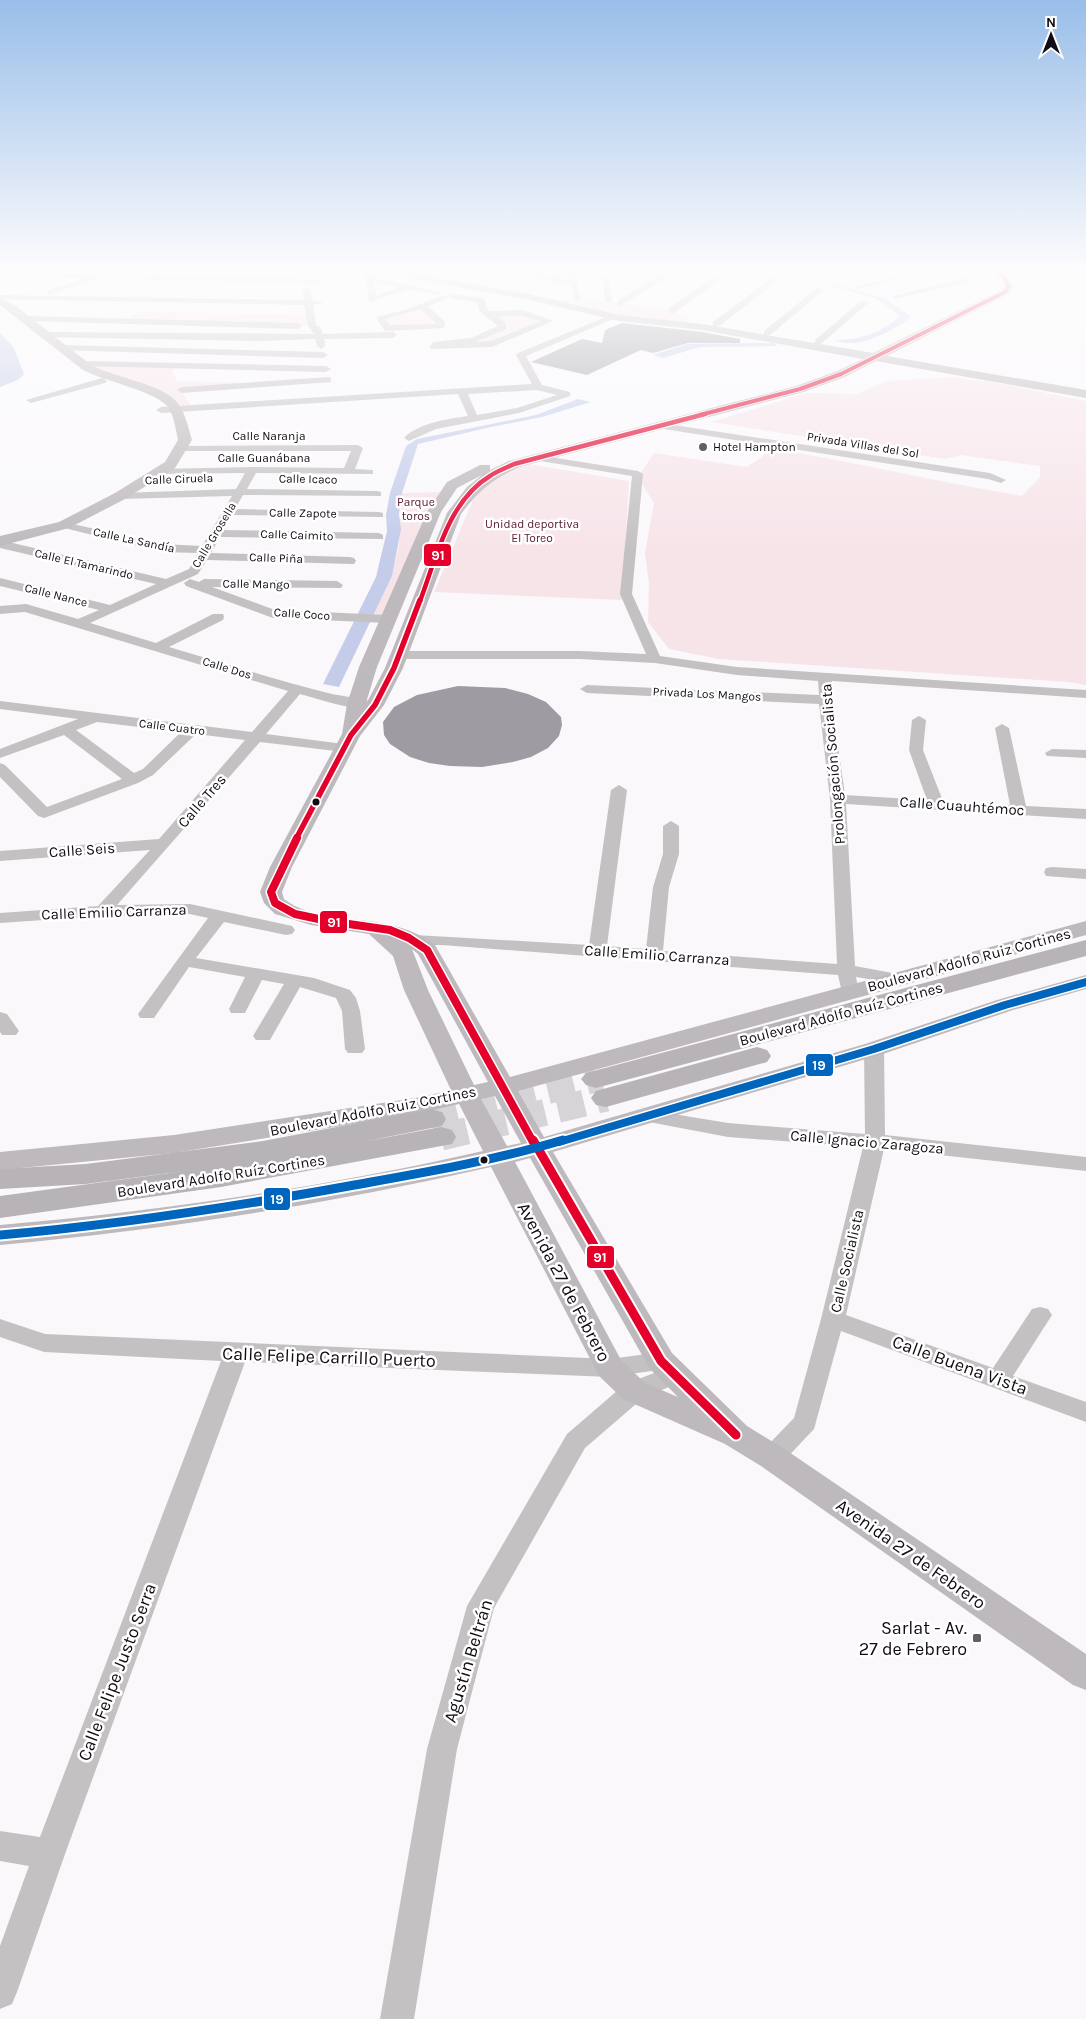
<svg xmlns="http://www.w3.org/2000/svg" width="1086" height="2019" viewBox="0 0 1086 2019" font-family="Karla,sans-serif">
	<style>
		.green { fill: #f7e4e9 }
		.water { fill: #c4ccea }
		.building { fill: #9e9ca2 }
		.lines { fill: none; stroke-linecap: round; stroke-linejoin: round }
		.highway-tunnel { stroke: #d7d4d8; stroke-width: 27; stroke-dasharray: 27 13; stroke-linecap: butt }
		.minor { fill: #c4c1c3; fill-rule: evenodd }
		.major { fill: #beb9bc; fill-rule: evenodd }
		.highway { fill: #b8b3b6; fill-rule: evenodd }
		.bus-1-far4-casing { stroke: #fff; stroke-width: 5.5 }
		.bus-1-far3-casing { stroke: #fff; stroke-width: 7 }
		.bus-1-far2-casing { stroke: #fff; stroke-width: 9 }
		.bus-1-far1-casing { stroke: #fff; stroke-width: 11 }
		.bus-1-casing { stroke: #fff; stroke-width: 13 }
		.bus-2-far1-casing { stroke: #fff; stroke-width: 11 }
		.bus-2-casing { stroke: #fff; stroke-width: 13 }
		.bus-1-far4 { stroke: #e4002b; stroke-width: 4 }
		.bus-1-far3 { stroke: #e4002b; stroke-width: 4.5 }
		.bus-1-far2 { stroke: #e4002b; stroke-width: 5.5 }
		.bus-1-far1 { stroke: #e4002b; stroke-width: 8 }
		.bus-1 { stroke: #e4002b; stroke-width: 9 }
		.bus-2-far1 { stroke: #0065bd; stroke-width: 8 }
		.bus-2 { stroke: #0065bd; stroke-width: 9 }
		.poi-dot { fill: #635e64; stroke: #fff; stroke-width: 2 }
		.bus-dot { fill: #110b13; stroke: #fff; stroke-width: 2 }
		.labels { text-anchor: middle; dominant-baseline: central; stroke-width: 5; stroke-linejoin: round; paint-order: stroke }
		.far-street-label { font-size: 12px; fill: #110b13; stroke: #fff }
		.far-poi-label { font-size: 12px; fill: #110b13; stroke: #fff; text-anchor: start }
		.far-park-label { font-size: 12px; fill: #5d2033; stroke: #fff }
		.street-label { font-size: 15px; fill: #110b13; stroke: #fff }
		.near-street-label { font-size: 18px; fill: #110b13; stroke: #fff }
		.near-poi-label { font-size: 18px; fill: #110b13; stroke: #fff; text-anchor: end }
		.line-badge { stroke: #fff; stroke-width: 2 }
		.badge-label { font-size: 14px; text-anchor: middle; font-weight: bold; fill: #fff }
	</style>
	<rect width="100%" height="100%" fill="#faf8fb"/>
	<g class="green">
		<path d="M578 298 655 307 687 317 691 320C672 334 585 309 561 303L565 300Z"/>
		<polygon points="423,306 442,324 394,329 380,317"/>
		<polygon points="138,311 309,315 312,326 127,322"/>
		<polygon points="512,313 546,319 492,344 436,344 473,340 503,327 489,314"/>
		<polygon points="83,364 177,366 172,371 177,381 277,384 182,391 192,408 175,410 172,404"/>
		<path d="M952 377 998 383 1086 401V685L1068 682 719 659 669 649 648 622 649 583 645 553 654 503 638 477 654 453 747 467 773 449C856 462 938 482 1022 496L1040 477V466L961 455 945 459 712 422 806 393 856 394 888 381Z"/>
		<polygon points="523,463 629,481 622,600 434,592 473,500 492,477"/>
		<path d="M443 492 388 619 372 618C385 590 400 561 400 528 401 516 400 506 402 493Z"/>
	</g>
	<g class="water">
		<path d="M775 269H788L886 299 911 317C895 330 856 351 836 340 861 340 882 332 900 316L877 299Z"/>
		<polygon points="0,333 14,348 24,374 18,380 0,387"/>
		<polygon points="774,343 777,346 700,347 663,358 653,355 687,344"/>
		<polygon points="578,399 591,402 542,417 491,427 418,444 402,493 399,514 401,529 392,576 339,687 323,684 376,577 387,531 386,515 390,493 406,446 417,439 536,415"/>
	</g>
	<g class="building">
		<polygon points="622,323 702,332 740,339 740,343 688,343 653,353 641,350 587,375 531,362 582,339 602,343 605,330"/>
		<polygon points="458,686 505,688 528,694 546,702 561,717 562,725 559,736 548,748 531,757 513,762 482,767 450,766 429,763 410,757 390,744 384,735 383,722 394,707 417,695"/>
	</g>
	<g class="lines">
		<g class="highway-tunnel">
			<polyline points="431,1119 596,1079"/>
			<polyline points="441,1137 606,1098"/>
		</g>
		<g class="minor">
			<polygon points="81,269 99,269 151,276 320,279 324,281 320,283 151,280 110,275 47,295 47,291 101,273"/>
			<path d="M550 269H574L581 300H575L571 286 534 278 533 272 537 270H540L542 276 550 278ZM557 273H568L569 281 559 278Z"/>
			<path d="M623 269C636 267 681 265 690 272L686 274 667 273V277L620 306 617 305V301L662 273 627 271Z"/>
			<polygon points="841,269 854,269 821,277 817,275"/>
			<polygon points="928,269 940,269 857,289 853,287"/>
			<path d="M369 270 373 272 374 278 443 293 439 295 409 289 369 302 365 272ZM374 282 399 287 376 296Z"/>
			<polygon points="0,272 85,274 89,276 85,278 0,276"/>
			<polygon points="602,274 609,276 612,303 605,301"/>
			<polygon points="777,274 784,276 719,326 713,326 713,322"/>
			<polygon points="715,276 722,278 674,313 668,313 668,309"/>
			<polygon points="969,277 973,279 972,281 895,299 891,297"/>
			<polygon points="306,288 310,290 312,300 324,303 313,305 316,325 320,327 323,334 393,332 397,335 393,338 324,339 325,346 321,349 317,346 315,339 261,341 46,337 43,336 43,332 314,334 308,326 304,305 0,299 0,295 304,300 302,290"/>
			<polygon points="817,288 824,290 770,335 764,335 764,331"/>
			<path d="M450 294 484 298 487 309 491 311 523 310 553 321 492 347 431 349 430 347 433 342 471 338 498 326 480 312 477 302 450 298ZM499 316H522L541 321 491 341 475 342 506 329V324Z"/>
			<path d="M444 295 448 297 447 299 428 306 445 322 444 328 387 331 384 330 376 317 405 310ZM421 309 437 324 390 325 385 319Z"/>
			<polygon points="861,301 868,303 821,344 815,344 815,340"/>
			<path d="M611 315 618 317 526 356 542 385 570 392V396L519 413 436 429 409 441 404 438C418 423 448 419 468 416L458 394 161 413 156 410 161 407 532 384 516 355 518 353ZM537 390 557 395 517 408 477 415 468 394Z"/>
			<polygon points="30,316 298,323 302,326 298,329 27,321 27,317"/>
			<polygon points="62,345 323,352 328,355 323,358 59,350 58,348"/>
			<polygon points="83,361 326,366 331,369 326,372 80,366 80,362"/>
			<polygon points="328,377 331,378 331,382 182,393 177,390 182,387"/>
			<polygon points="102,378 107,381 105,383 31,403 26,400"/>
			<polygon points="661,423 990,473 1006,480 1001,483 988,479 657,428 656,426"/>
			<path d="M358 445 363 448 355 469 373 470V474L256 473 247 489 377 491 381 492V496L243 495 235 509 379 512 383 513V517L232 515 224 530 379 533 383 535V539L220 537 211 553 350 557 354 558 356 561 354 564 207 560 198 574 90 623 156 643 213 614H223L224 617 223 620 169 647C223 663 277 680 332 694 341 696 375 700 379 705 370 717 315 698 300 694L266 734 344 744 349 745 351 748 349 751 344 752 260 742 117 905 190 904 292 926 295 930 292 934 286 935 224 922 196 958 314 978 350 990 356 998 360 1011 365 1049 362 1053H348L345 1049 342 1011 336 998 300 987 270 1040H256L253 1036 284 984 262 980 247 1009 245 1013H231L229 1009 245 977 189 967 154 1018H140L138 1014 208 918 190 914 103 916 0 923V913L98 906 150 850 0 861V851L159 839 245 740 196 734 153 775 138 783 44 818 38 816 0 777V763L5 765 47 807 122 779 64 735 0 758V749L78 719 0 709V701L252 732 288 691 25 612 0 614V606L26 604 78 619 99 610 0 586V578L110 605 156 584 0 548V540L166 579 189 569 198 553 162 552 60 527 58 525 64 522 162 544 202 546 232 496 120 499 114 496 120 493 236 489 245 473 155 474V470L159 469 252 467 344 468 351 451H176L175 449 180 446ZM97 722 181 732 143 769 134 773 76 730Z"/>
			<polygon points="538,455 638,471 643,474 632,594 660,656 737,667 1086,690 1086,698 832,681 834,718 845,795 927,800 909,750 912,720 919,716 926,720 923,750 943,801 1010,805 995,728 1002,724 1009,728 1026,806 1086,809 1086,819 846,804 855,966 898,974 904,975 907,979 904,983 898,984 856,977 859,993 857,997 843,997 838,975 442,945 416,945 402,949 396,948 393,944 396,940 415,935 589,945 611,790 619,785 627,790 607,946 646,949 653,887 663,854 663,826 671,821 679,826 679,854 669,887 663,951 837,964 830,799 819,704 587,693 580,689 587,685 819,695 818,681 737,675 655,663 580,659 399,659 392,655 399,651 580,651 646,654 620,594 632,476 534,460 533,458"/>
			<polygon points="190,579 199,582 204,579 337,581 343,585 341,588 212,587 275,610 388,615 394,619 388,623 273,618 186,586 184,583"/>
			<polygon points="1052,749 1086,750 1086,758 1047,756 1045,753"/>
			<polygon points="1052,867 1086,869 1086,879 1046,876 1044,872 1046,868"/>
			<polygon points="0,1012 7,1014 19,1031 16,1035 2,1035 0,1032"/>
			<polygon points="874,1043 881,1045 884,1049 885,1135 1086,1157 1086,1171 884,1149 846,1315 993,1368 1032,1309 1040,1307 1048,1309 1052,1315 1013,1376 1086,1402 1086,1422 841,1331 814,1429 781,1464 772,1467 763,1464 759,1457 763,1450 794,1418 821,1319 863,1147 728,1137 649,1122 642,1121 639,1116 642,1111 649,1110 728,1123 865,1134 864,1049 867,1045"/>
			<polygon points="0,1319 45,1334 610,1359 661,1352 669,1355 673,1361 669,1367 674,1366 683,1369 686,1375 683,1381 643,1398 585,1448 494,1608 457,1749 414,2019 380,2019 427,1749 467,1606 567,1434 625,1384 665,1369 610,1377 245,1362 65,1854 17,1992 12,2004 0,2009 0,1946 29,1866 0,1861 0,1831 40,1837 221,1361 44,1352 0,1337"/>
		</g>
		<g class="major">
			<path d="M367 269H386L525 293 619 315 702 324 873 353 1001 290 1004 287 1000 279 989 269H1000L1008 275 1014 287 1009 294 887 356 1086 390V398L876 361 845 377 804 392 519 467C492 480 479 490 461 514L403 668 384 705 360 736 292 867 282 892 284 899C324 930 387 908 435 945L510 1077 1086 921V935L518 1091 544 1137 865 1044 997 1000 1086 975V989L1013 1010 883 1054 553 1152 672 1353 747 1426 783 1448 1086 1654V1690L1073 1685 761 1466 725 1444 623 1399 599 1376 491 1167C330 1204 164 1230 0 1245V1225C162 1211 325 1187 483 1151L459 1104 421 1113 174 1153 0 1170V1152L174 1135 421 1097 451 1090 404 990 393 956 369 934 311 925 275 914 264 903 260 892 270 867 342 734 347 704 359 667 427 512 447 482 480 465H490V470L509 461 796 386 837 371 863 359 702 330 619 321 525 299 372 272ZM482 475 467 487 447 513 385 668 365 706 377 667 441 512 457 488ZM412 949 418 954 488 1082 474 1085 428 990ZM495 1096 521 1143 507 1146 481 1099ZM530 1158 650 1369 678 1397 645 1383 621 1360 515 1162Z"/>
			<path d="M0 297 17 307 91 365C115 378 159 383 176 401 185 411 188 427 192 440L175 468 125 499 69 528 0 546V536L59 522 115 493 165 462 178 440C176 430 174 416 168 407 155 391 104 381 83 370L0 305Z"/>
		</g>
		<g class="highway">
			<polygon points="1086,940 1086,956 596,1088 586,1085 581,1079 586,1073"/>
			<polygon points="757,1047 767,1050 771,1056 767,1062 606,1107 596,1105 591,1098 596,1091"/>
			<polygon points="431,1109 442,1112 446,1119 442,1126 362,1142 441,1127 452,1130 456,1137 452,1144 221,1187 0,1218 0,1196 207,1168 86,1184 0,1189 0,1169 86,1164 263,1141"/>
		</g>
		<g class="bus-1-far4-casing">
			<polyline id="bus-1-far4" points="700,415 800,389 841,374 1005,292 1009,287 1004,277 994,269"/>
		</g>
		<g class="bus-1-far3-casing">
			<path id="bus-1-far3" d="M420 601C436 559 448 501 490 476 497 471 506 468 514 464L705 414"/>
		</g>
		<g class="bus-1-far2-casing">
			<polyline id="bus-1-far2" points="296,839 351,735 375,705 394,668 420,600"/>
		</g>
		<g class="bus-1-far1-casing">
			<polyline id="bus-1-far1" points="297,838 271,892 275,903 295,914 328,921 390,930 409,938 427,950 533,1142"/>
		</g>
		<g class="bus-1-casing">
			<polyline id="bus-1" points="533,1140 661,1361 736,1435"/>
		</g>
		<g class="bus-2-far1-casing">
			<polyline id="bus-2-far1" points="559,1142 874,1049 1005,1005 1086,982"/>
		</g>
		<g class="bus-2-casing">
			<path id="bus-2" d="M0 1235C117 1225 233 1207 349 1186 421 1173 493 1161 563 1140"/>
		</g>
		<use href="#bus-1-far4" class="bus-1-far4"/>
		<use href="#bus-1-far3" class="bus-1-far3"/>
		<use href="#bus-1-far2" class="bus-1-far2"/>
		<use href="#bus-1-far1" class="bus-1-far1"/>
		<use href="#bus-1" class="bus-1"/>
		<use href="#bus-2-far1" class="bus-2-far1"/>
		<use href="#bus-2" class="bus-2"/>
	</g>
	<linearGradient id="sky" x2="0" y2="1"><stop stop-color="#99bee9"/><stop offset="0.49" stop-color="#fdfcfd"/><stop offset="1" stop-color="#fdfcfd" stop-opacity="0"/></linearGradient>
	<rect width="1086" height="551" fill="url(#sky)"/>
	<g class="poi-dot">
		<circle cx="703" cy="447" r="5"/>
		<rect x="972" y="1633" width="10" height="10" rx="2.5"/>
	</g>
	<g class="bus-dot">
		<circle cx="316" cy="802" r="4.5"/>
		<circle cx="484" cy="1160" r="4.5"/>
	</g>
	<g class="labels">
		<g class="far-street-label">
			<text x="269" y="436">Calle Naranja</text>
			<text transform="translate(863 445) rotate(9)">Privada Villas del Sol</text>
			<text x="264" y="458">Calle Guanábana</text>
			<text transform="translate(179 479) rotate(-2)">Calle Ciruela</text>
			<text transform="translate(308 479) rotate(1)">Calle Icaco</text>
			<text transform="translate(303 513) rotate(1)">Calle Zapote</text>
			<text transform="translate(214 535) rotate(-59)">Calle Grosella</text>
			<text transform="translate(297 535) rotate(2)">Calle Caimito</text>
			<text transform="translate(134 540) rotate(12)">Calle La Sandía</text>
			<text transform="translate(276 558) rotate(2)">Calle Piña</text>
			<text transform="translate(84 564) rotate(13)">Calle El Tamarindo</text>
			<text transform="translate(256 584) rotate(1)">Calle Mango</text>
			<text transform="translate(56 595) rotate(14)">Calle Nance</text>
			<text transform="translate(302 614) rotate(4)">Calle Coco</text>
			<text transform="translate(227 668) rotate(17)">Calle Dos</text>
			<text transform="translate(707 694) rotate(3)">Privada Los Mangos</text>
			<text transform="translate(172 727) rotate(7)">Calle Cuatro</text>
		</g>
		<g class="far-poi-label">
			<text x="713" y="447">Hotel Hampton</text>
		</g>
		<g class="far-park-label">
			<text x="416" y="502">Parque<tspan x="416" dy="14">toros</tspan></text>
			<text x="532" y="524">Unidad deportiva<tspan x="532" dy="14">El Toreo</tspan></text>
		</g>
		<g class="street-label">
			<text transform="translate(833 764) rotate(-95)">Prolongación Socialista</text>
			<text transform="translate(202 801) rotate(-49)">Calle Tres</text>
			<text transform="translate(962 806) rotate(4)">Calle Cuauhtémoc</text>
			<text transform="translate(82 850) rotate(-4)">Calle Seis</text>
			<text transform="translate(114 912) rotate(-2)">Calle Emilio Carranza</text>
			<text transform="translate(657 955) rotate(4)">Calle Emilio Carranza</text>
			<text transform="translate(969 960) rotate(-15)">Boulevard Adolfo Ruiz Cortines</text>
			<text transform="translate(841 1014) rotate(-15)">Boulevard Adolfo Ruíz Cortines</text>
			<text transform="translate(373 1111) rotate(-11)">Boulevard Adolfo Ruiz Cortines</text>
			<text transform="translate(867 1142) rotate(5)">Calle Ignacio Zaragoza</text>
			<text transform="translate(221 1176) rotate(-9)">Boulevard Adolfo Ruíz Cortines</text>
			<text transform="translate(847 1261) rotate(-77)">Calle Socialista</text>
		</g>
		<g class="near-street-label">
			<text transform="translate(564 1282) rotate(62)">Avenida 27 de Febrero</text>
			<text transform="translate(329 1357) rotate(2)">Calle Felipe Carrillo Puerto</text>
			<text transform="translate(960 1365) rotate(20)">Calle Buena Vista</text>
			<text transform="translate(911 1554) rotate(35)">Avenida 27 de Febrero</text>
			<text transform="translate(468 1661) rotate(-73)">Agustín Beltrán</text>
			<text transform="translate(117 1672) rotate(-69)">Calle Felipe Justo Serra</text>
		</g>
		<g class="near-poi-label">
			<text x="967" y="1628">Sarlat - Av.<tspan x="967" dy="21">27 de Febrero</tspan></text>
		</g>
	</g>
	<g class="line-badge">
		<rect x="423" y="543" width="29" height="24" rx="5" fill="#e4002b"/>
		<rect x="319" y="910" width="29" height="24" rx="5" fill="#e4002b"/>
		<rect x="805" y="1053" width="29" height="24" rx="5" fill="#0065bd"/>
		<rect x="263" y="1187" width="28" height="24" rx="5" fill="#0065bd"/>
		<rect x="586" y="1245" width="29" height="24" rx="5" fill="#e4002b"/>
	</g>
	<g class="badge-label">
		<text x="438" y="560">91</text>
		<text x="334" y="927">91</text>
		<text x="819" y="1070">19</text>
		<text x="277" y="1204">19</text>
		<text x="600" y="1262">91</text>
	</g>
	<g transform="translate(1051 35)" stroke="#ffffff" stroke-width="4" paint-order="stroke">
	<path d="M0-4L9 19L0 12L-9 19Z" fill="#110b13"/>
	<text y="-8" font-size="14" font-weight="bold" text-anchor="middle" fill="#110b13">N</text>
	</g>
</svg>
